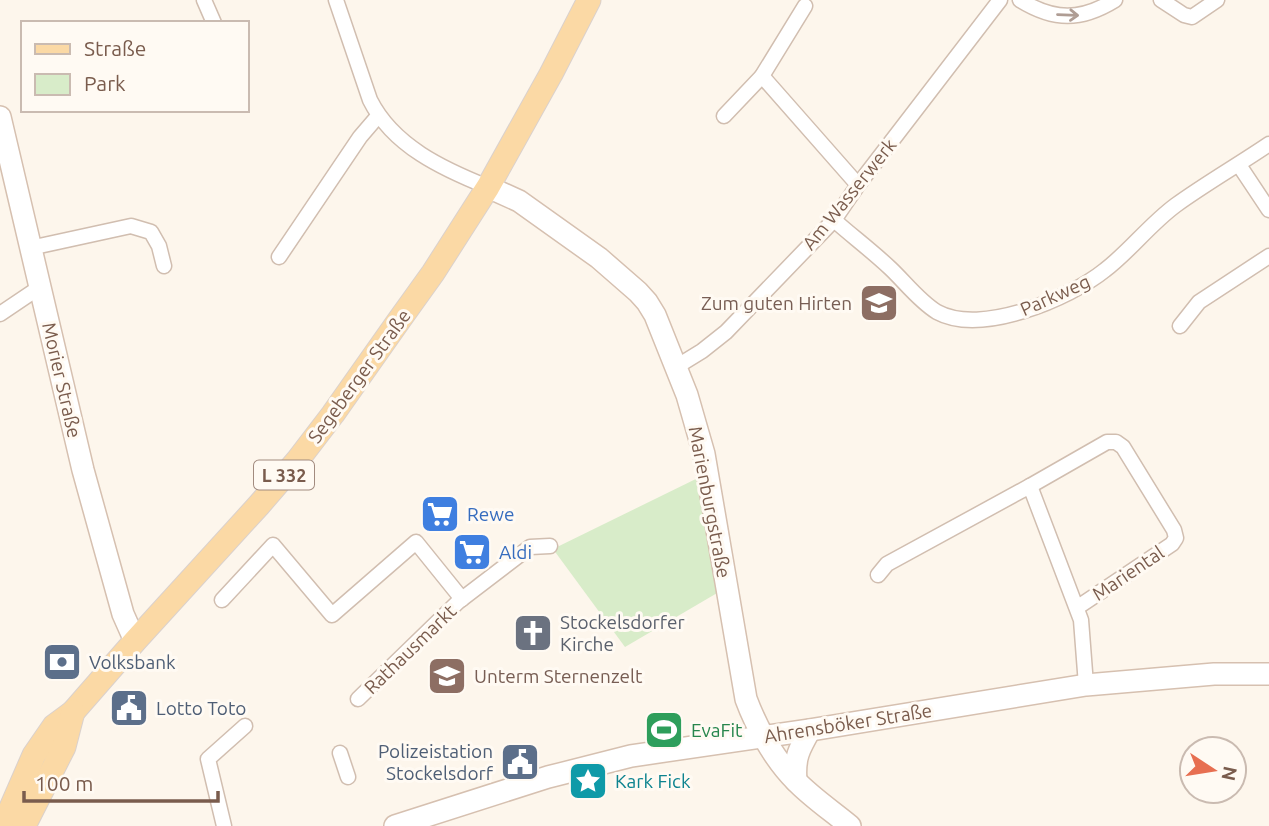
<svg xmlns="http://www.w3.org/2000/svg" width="1269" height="826" viewBox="0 0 1269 826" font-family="Ubuntu,sans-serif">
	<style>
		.green { fill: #d8ecc9 }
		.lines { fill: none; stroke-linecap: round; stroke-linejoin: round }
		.street-casing { stroke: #d1beb0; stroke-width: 17 }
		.secondary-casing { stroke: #d6c0b0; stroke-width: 24 }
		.primary-casing { stroke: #dad1cd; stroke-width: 25 }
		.street { stroke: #fff; stroke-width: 14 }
		.secondary { stroke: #fff; stroke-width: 21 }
		.primary { stroke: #fbd9a5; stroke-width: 23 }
		.oneway { stroke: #af9d94 }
		.labels { text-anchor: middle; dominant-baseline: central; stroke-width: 6; stroke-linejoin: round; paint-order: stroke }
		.shield { fill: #fffaf3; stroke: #a28b7f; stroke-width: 2 }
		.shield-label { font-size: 18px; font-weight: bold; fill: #7a5c4d }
		.street-label { font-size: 19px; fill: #7a5c4d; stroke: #fffaf3 }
		.education-label { font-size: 19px; fill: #785e54; stroke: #fffaf3; text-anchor: end }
		.shop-label { font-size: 19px; fill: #366cbe; stroke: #fffaf3; text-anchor: start }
		.worship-label { font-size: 19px; fill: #5b616d; stroke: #fffaf3; text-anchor: start }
		.service-label { font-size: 19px; fill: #4e5e75; stroke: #fffaf3; text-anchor: start }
		.leisure-label { font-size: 19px; fill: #27864d; stroke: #fffaf3; text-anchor: start }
		.culture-label { font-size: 19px; fill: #0d838f; stroke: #fffaf3; text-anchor: start }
	</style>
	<rect width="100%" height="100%" fill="#fdf6ec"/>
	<polygon class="green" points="706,474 724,589 625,647 553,549"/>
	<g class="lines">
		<g class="street-casing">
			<g id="street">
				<polyline points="204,0 214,23"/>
				<path d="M336 0 370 100C393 146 443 169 488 187"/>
				<path d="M1020 0C1054 21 1081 21 1115 0"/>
				<polyline points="1161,0 1184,15 1192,17 1217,0"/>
				<polyline points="762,76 858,185"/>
				<polyline points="724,116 762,76 805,6"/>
				<polyline points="1239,165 1269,210"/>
				<path d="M834 220C852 236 872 251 890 268 905 282 919 301 937 312 981 336 1069 299 1105 270 1130 251 1150 224 1176 205 1205 184 1238 165 1269 144"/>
				<polyline points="30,248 131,226 151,232 159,246 164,266"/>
				<polyline points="279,257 360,137 378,116"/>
				<polyline points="0,314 40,287"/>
				<polyline points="1180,326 1199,302 1269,256"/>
				<polyline points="676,367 702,351 726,332 834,220 858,185 1000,0"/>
				<polyline points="1030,486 1107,442 1116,442 1123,447 1174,530 1176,538 1172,544 1078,607"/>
				<polyline points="878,575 887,564 1030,486 1081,620 1086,685"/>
				<polyline points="222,600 273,545 332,615 416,542 462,599"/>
				<polyline points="358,699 458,602 530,547 550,546"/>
				<polyline points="340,753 348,777"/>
				<polyline points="224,826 208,759 245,726"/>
			</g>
		</g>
		<g class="secondary-casing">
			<g id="secondary">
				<polyline points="0,117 83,470 123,614 135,641"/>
				<path d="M488 187 519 201 599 258 638 292 647 302 655 315 687 395 704 454 746 699C756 726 774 759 795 780 811 797 832 811 850 826"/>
				<path d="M796 781C794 758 799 749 810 730"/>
				<polyline points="395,826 548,777 631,756 810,730 1086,685 1214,674 1269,674"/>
			</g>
		</g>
		<g class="primary-casing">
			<g id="primary">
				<polyline points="3,826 34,755 54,726 73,712 135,641 259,505 297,461 333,414 400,319 433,273 488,187 551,74 589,0"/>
				<polyline points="24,826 64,747 73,712"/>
			</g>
		</g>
		<use href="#street" class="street"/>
		<use href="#secondary" class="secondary"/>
		<use href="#primary" class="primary"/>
	</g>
	<defs><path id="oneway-shaft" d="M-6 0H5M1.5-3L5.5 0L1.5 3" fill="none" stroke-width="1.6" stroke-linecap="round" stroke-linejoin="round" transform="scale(1.75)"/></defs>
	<use class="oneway" href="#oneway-shaft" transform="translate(1068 15) rotate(2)"/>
	<defs>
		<g id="school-square" transform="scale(2.0125)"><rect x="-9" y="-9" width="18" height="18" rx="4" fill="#8d6e63" stroke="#fffaf3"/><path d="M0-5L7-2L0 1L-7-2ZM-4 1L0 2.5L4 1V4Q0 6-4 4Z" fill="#fff"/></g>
		<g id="supermarket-square" transform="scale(2.0125)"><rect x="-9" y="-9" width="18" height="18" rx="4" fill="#3f7fe0" stroke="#fffaf3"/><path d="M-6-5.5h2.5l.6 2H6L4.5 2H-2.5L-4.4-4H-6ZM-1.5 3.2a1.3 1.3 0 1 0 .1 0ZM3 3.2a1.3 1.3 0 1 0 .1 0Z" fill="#fff"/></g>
		<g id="church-square" transform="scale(2.0125)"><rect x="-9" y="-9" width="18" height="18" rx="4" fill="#6b7280" stroke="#fffaf3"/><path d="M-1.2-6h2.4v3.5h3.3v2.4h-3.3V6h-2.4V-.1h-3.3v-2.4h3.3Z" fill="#fff"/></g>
		<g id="bank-square" transform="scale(2.0125)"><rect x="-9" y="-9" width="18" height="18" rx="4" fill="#5c6f8a" stroke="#fffaf3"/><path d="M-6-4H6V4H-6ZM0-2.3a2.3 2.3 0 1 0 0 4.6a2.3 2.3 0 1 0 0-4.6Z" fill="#fff"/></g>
		<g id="civic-square" transform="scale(2.0125)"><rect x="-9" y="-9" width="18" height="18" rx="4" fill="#5c6f8a" stroke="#fffaf3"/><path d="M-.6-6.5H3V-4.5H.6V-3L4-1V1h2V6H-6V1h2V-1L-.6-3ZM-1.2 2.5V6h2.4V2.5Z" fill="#fff"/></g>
		<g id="stadium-square" transform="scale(2.0125)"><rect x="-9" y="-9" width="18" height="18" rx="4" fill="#2e9e5b" stroke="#fffaf3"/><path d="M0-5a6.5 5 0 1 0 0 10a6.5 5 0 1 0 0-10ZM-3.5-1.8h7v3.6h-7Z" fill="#fff"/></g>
		<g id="sight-square" transform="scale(2.0125)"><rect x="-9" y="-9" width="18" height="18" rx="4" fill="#0f9aa8" stroke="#fffaf3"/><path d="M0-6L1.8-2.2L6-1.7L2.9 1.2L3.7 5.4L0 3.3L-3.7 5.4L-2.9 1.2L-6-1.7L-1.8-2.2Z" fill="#fff"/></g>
	</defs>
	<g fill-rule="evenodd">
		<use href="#school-square" x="879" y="303"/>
		<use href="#supermarket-square" x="440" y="514"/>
		<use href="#supermarket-square" x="472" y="552"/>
		<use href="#church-square" x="533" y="633"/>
		<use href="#bank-square" x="62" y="662"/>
		<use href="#school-square" x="447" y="676"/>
		<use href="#civic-square" x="129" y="708"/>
		<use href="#stadium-square" x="664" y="730"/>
		<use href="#civic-square" x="520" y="762"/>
		<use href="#sight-square" x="588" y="781"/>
	</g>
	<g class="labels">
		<rect class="shield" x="254" y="460.5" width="60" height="29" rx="5"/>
		<g class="shield-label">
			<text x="284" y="475">L 332</text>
		</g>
		<g class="street-label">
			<text transform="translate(849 194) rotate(-51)">Am Wasserwerk</text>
			<text transform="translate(1055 295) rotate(-24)">Parkweg</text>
			<text transform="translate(359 376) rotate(-54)">Segeberger Straße</text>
			<text transform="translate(62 380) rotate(77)">Morier Straße</text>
			<text transform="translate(710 502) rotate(79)">Marienburgstraße</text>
			<text transform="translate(1128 573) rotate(-34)">Mariental</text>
			<text transform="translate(410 649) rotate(-44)">Rathausmarkt</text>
			<text transform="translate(848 723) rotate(-9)">Ahrensböker Straße</text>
		</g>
		<g class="education-label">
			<text x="852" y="303">Zum guten Hirten</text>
			<text x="474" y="676" text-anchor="start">Unterm Sternenzelt</text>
		</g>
		<g class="shop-label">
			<text x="467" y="514">Rewe</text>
			<text x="499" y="552">Aldi</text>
		</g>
		<g class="worship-label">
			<text x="560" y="622">Stockelsdorfer<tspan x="560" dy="22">Kirche</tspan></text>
		</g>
		<g class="service-label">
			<text x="89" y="662">Volksbank</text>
			<text x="156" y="708">Lotto Toto</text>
			<text x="493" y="751" text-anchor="end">Polizeistation<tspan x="493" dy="22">Stockelsdorf</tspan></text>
		</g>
		<g class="leisure-label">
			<text x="691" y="730">EvaFit</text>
		</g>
		<g class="culture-label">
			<text x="615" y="781">Kark Fick</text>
		</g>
	</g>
	<rect x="21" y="21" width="228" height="91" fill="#fffaf3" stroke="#cabbb1" stroke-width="2"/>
	<rect x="35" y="44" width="35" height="10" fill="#fbd9a5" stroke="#cabbb1" stroke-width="2"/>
	<text x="84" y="56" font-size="21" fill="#7a5c4d">Straße</text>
	<rect x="35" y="74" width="35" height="21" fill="#d8ecc9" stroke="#cabbb1" stroke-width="2"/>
	<text x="84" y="91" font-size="21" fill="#7a5c4d">Park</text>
	<g transform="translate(1213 770) rotate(102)"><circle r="33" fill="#fffaf3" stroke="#cabbb1" stroke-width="2"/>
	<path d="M0-5L12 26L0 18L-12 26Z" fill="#e76f51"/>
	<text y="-10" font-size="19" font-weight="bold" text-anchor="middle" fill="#7a5c4d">N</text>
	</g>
	<path d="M24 791v10h194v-10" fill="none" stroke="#7a5c4d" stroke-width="3.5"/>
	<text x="35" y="791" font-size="21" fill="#7a5c4d" stroke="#fffaf3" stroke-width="5" paint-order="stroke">100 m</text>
</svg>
